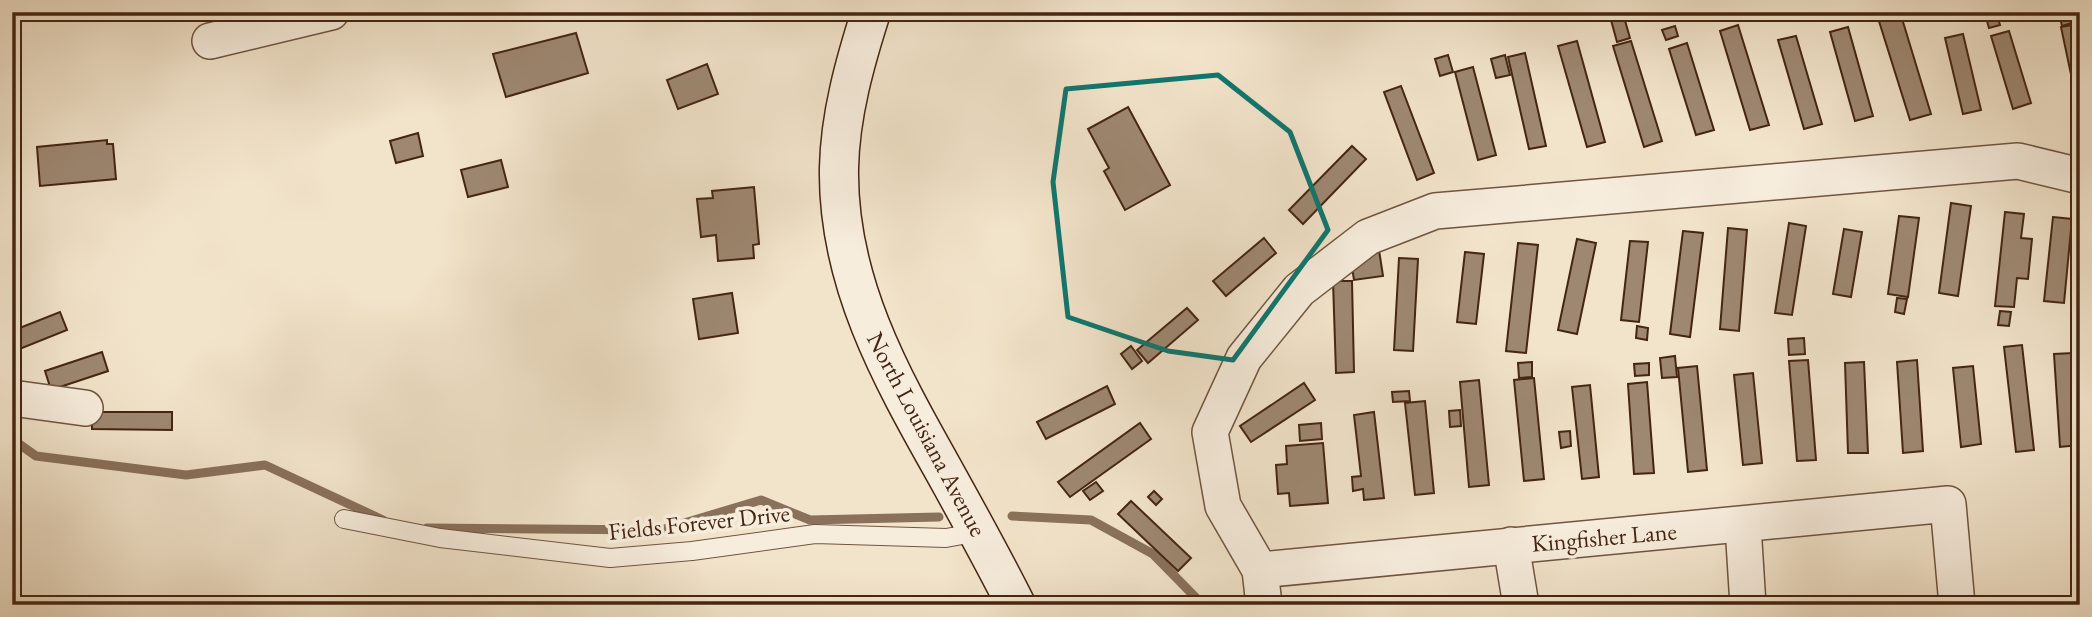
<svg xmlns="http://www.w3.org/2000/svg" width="2092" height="617" viewBox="0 0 2092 617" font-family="'EB Garamond',serif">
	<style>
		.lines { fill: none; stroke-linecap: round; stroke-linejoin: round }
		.stream { stroke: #89715b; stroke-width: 9 }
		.building { fill: #9e8872; stroke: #442511; stroke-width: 2 }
		.lane-casing { stroke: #705540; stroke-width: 20 }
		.street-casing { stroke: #705540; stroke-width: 38 }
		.secondary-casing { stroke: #442511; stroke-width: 41 }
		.lane { stroke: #f7eddd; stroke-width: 18 }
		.street { stroke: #f7eddd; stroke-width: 35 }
		.secondary { stroke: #f7eddd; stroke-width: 38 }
		.marked { fill: none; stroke: #0f766e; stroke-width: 5; stroke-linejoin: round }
		.labels { text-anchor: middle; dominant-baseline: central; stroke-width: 7; stroke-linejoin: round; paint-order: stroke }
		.street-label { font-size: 24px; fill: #442511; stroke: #f7eddd }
	</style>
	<rect width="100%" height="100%" fill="#f2e4cb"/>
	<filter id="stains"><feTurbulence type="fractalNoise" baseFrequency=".00286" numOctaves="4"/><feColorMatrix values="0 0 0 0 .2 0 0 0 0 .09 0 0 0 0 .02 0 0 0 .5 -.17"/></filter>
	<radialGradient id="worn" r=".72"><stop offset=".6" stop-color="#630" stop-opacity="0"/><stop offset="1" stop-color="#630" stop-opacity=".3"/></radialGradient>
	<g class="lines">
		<g class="stream">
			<polyline points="12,439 36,456 186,475 265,465 383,520"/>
			<polyline points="1012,516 1091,520 1153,554 1203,605"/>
			<polyline points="427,528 661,530 761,500 810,520 939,517"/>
		</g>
	</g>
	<g class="building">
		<polygon points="1900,12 1931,114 1910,120 1878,18"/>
		<polygon points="1996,12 2000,25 1989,28 1985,14"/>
		<polygon points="2070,15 2072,23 2062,26 2060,18"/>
		<polygon points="1624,17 1630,38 1617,42 1611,20"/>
		<polygon points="2078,24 2080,32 2080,117 2061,27"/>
		<polygon points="1738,25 1769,125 1750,130 1720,31"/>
		<polygon points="1675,26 1678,36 1666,40 1662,30"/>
		<polygon points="1848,27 1873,116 1855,121 1830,32"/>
		<polygon points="2009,31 2031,103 2013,109 1991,36"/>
		<polygon points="576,33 588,73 506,97 493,54"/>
		<polygon points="1963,34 1981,110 1963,114 1945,38"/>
		<polygon points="1796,36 1822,124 1804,129 1778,40"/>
		<polygon points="1577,41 1605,142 1587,147 1558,46"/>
		<polygon points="1631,41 1662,141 1644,147 1613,46"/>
		<polygon points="1687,43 1714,130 1696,135 1669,49"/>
		<polygon points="1525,53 1546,146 1529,149 1508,57"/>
		<polygon points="1448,55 1453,72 1440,76 1435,59"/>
		<polygon points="1505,55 1510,75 1496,78 1491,59"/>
		<polygon points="707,64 718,94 678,109 667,80"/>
		<polygon points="1473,67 1496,155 1478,160 1455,72"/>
		<polygon points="1401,86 1434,173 1417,180 1384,92"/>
		<polygon points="1128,107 1170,185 1125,210 1104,171 1109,168 1088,129"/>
		<polygon points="418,133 423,156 396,163 390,141"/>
		<polygon points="107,140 107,144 113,144 116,179 40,186 37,147"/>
		<polygon points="1352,146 1366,159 1303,224 1289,210"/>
		<polygon points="501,160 508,187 468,197 461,170"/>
		<polygon points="754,187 759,244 753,245 754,258 718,261 716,235 701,237 697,199 713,198 712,191"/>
		<polygon points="1951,203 1971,206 1958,296 1939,293"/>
		<polygon points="2005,212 2024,214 2021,238 2032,239 2028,279 2017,278 2014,307 1995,306"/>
		<polygon points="1899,216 1919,218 1908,297 1888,294"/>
		<polygon points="2053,217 2072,219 2064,303 2044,301"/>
		<polygon points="1789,223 1806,226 1792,315 1775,313"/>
		<polygon points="1728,228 1747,230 1739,331 1720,329"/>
		<polygon points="1844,229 1862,232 1851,297 1833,294"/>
		<polygon points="1683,231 1703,233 1690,337 1670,334"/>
		<polygon points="1264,238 1276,253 1226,296 1213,281"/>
		<polygon points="1577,239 1596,243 1577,334 1558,330"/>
		<polygon points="1630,241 1648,242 1639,322 1621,320"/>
		<polygon points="1518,243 1538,245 1526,353 1506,351"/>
		<polygon points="1379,250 1383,276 1354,280 1350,255"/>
		<polygon points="1465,252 1484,254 1476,324 1457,322"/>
		<polygon points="1399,258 1418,259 1413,351 1394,350"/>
		<polygon points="1333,281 1352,281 1354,372 1336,373"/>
		<polygon points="732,293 738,333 699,339 693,299"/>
		<polygon points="1897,298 1907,299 1904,314 1895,312"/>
		<polygon points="1187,308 1198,320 1148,363 1137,350"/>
		<polygon points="2000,311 2011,312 2009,326 1998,325"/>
		<polygon points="60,312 67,330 12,352 12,331"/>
		<polygon points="1637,326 1648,328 1647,340 1636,338"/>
		<polygon points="1804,338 1805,354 1789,355 1788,339"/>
		<polygon points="2022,345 2034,450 2016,452 2004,347"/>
		<polygon points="1131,346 1142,361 1132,369 1121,354"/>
		<polygon points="102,352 108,371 51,390 45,371"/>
		<polygon points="2073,353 2079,445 2060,447 2054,354"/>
		<polygon points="1675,356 1677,377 1662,378 1660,358"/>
		<polygon points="1808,360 1816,460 1797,461 1789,361"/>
		<polygon points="1917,360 1923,451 1903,453 1897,362"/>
		<polygon points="1532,362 1532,377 1519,378 1518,363"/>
		<polygon points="1864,362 1868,453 1848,453 1845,363"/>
		<polygon points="1649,363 1649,375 1635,376 1634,364"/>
		<polygon points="1697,366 1707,470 1688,472 1678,368"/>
		<polygon points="1973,366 1981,444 1961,447 1953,368"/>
		<polygon points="1753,373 1762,463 1743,465 1734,375"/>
		<polygon points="1534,378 1544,479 1524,481 1514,380"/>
		<polygon points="1479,380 1489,485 1469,487 1460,382"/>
		<polygon points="1647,382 1654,473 1634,474 1628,384"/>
		<polygon points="1304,383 1315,400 1251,442 1240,426"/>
		<polygon points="1590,385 1599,477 1582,479 1572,387"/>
		<polygon points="1107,386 1115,404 1046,439 1037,422"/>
		<polygon points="1409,391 1410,401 1393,402 1392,392"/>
		<polygon points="1425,401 1434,493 1415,495 1405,403"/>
		<polygon points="1460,410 1461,426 1450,427 1449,411"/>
		<polygon points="92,412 172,412 172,430 92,429"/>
		<polygon points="1374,412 1384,498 1364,500 1363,489 1353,491 1352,477 1361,476 1354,415"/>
		<polygon points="1140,423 1151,439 1070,497 1058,482"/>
		<polygon points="1321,423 1322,439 1300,441 1299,425"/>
		<polygon points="1570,431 1571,446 1561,448 1559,432"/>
		<polygon points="1323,443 1328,503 1290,506 1289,493 1278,494 1276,465 1287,464 1286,446"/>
		<polygon points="1096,482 1103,491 1090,500 1083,491"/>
		<polygon points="1154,491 1162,499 1156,505 1148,497"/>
		<polygon points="1131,501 1191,558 1178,571 1118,514"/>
	</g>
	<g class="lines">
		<g class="lane-casing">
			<polyline id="lane" points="344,519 440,538 610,558 692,551 815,534 946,538 979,532"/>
		</g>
		<g class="street-casing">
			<g id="street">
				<polyline points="210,41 331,12"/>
				<polyline points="12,398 85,408"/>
				<polyline points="1743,526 1748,605"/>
				<polyline points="1511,545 1521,605"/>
				<polyline points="1260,570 1948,504 1957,605"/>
				<polyline points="1264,605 1260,570 1223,506 1210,432 1244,358 1299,290 1368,237 1435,211 2018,161 2080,176"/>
			</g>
		</g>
		<g class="secondary-casing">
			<path id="secondary" d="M871 12C855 62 840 115 839 168 837 280 890 375 943 469 968 514 993 559 1016 605"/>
		</g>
		<use href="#lane" class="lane"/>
		<use href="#street" class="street"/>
		<use href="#secondary" class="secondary"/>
	</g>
	<path class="marked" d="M1218 75 1290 132 1328 230 1233 360 1168 351 1068 317 1053 182 1066 89Z"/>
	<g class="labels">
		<g class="street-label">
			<text transform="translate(927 434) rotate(62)">North Louisiana Avenue</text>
			<text transform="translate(699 522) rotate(-6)">Fields Forever Drive</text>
			<text transform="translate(1604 537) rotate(-5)">Kingfisher Lane</text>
		</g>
	</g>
	<rect width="2092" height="617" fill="none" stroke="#f2e4cb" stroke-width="42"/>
	<rect x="14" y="14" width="2064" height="589" fill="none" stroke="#442511" stroke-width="3.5"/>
	<rect x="21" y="21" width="2050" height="575" fill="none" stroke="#442511" stroke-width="2"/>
	<rect width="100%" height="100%" filter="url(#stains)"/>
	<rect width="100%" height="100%" fill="url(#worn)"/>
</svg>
